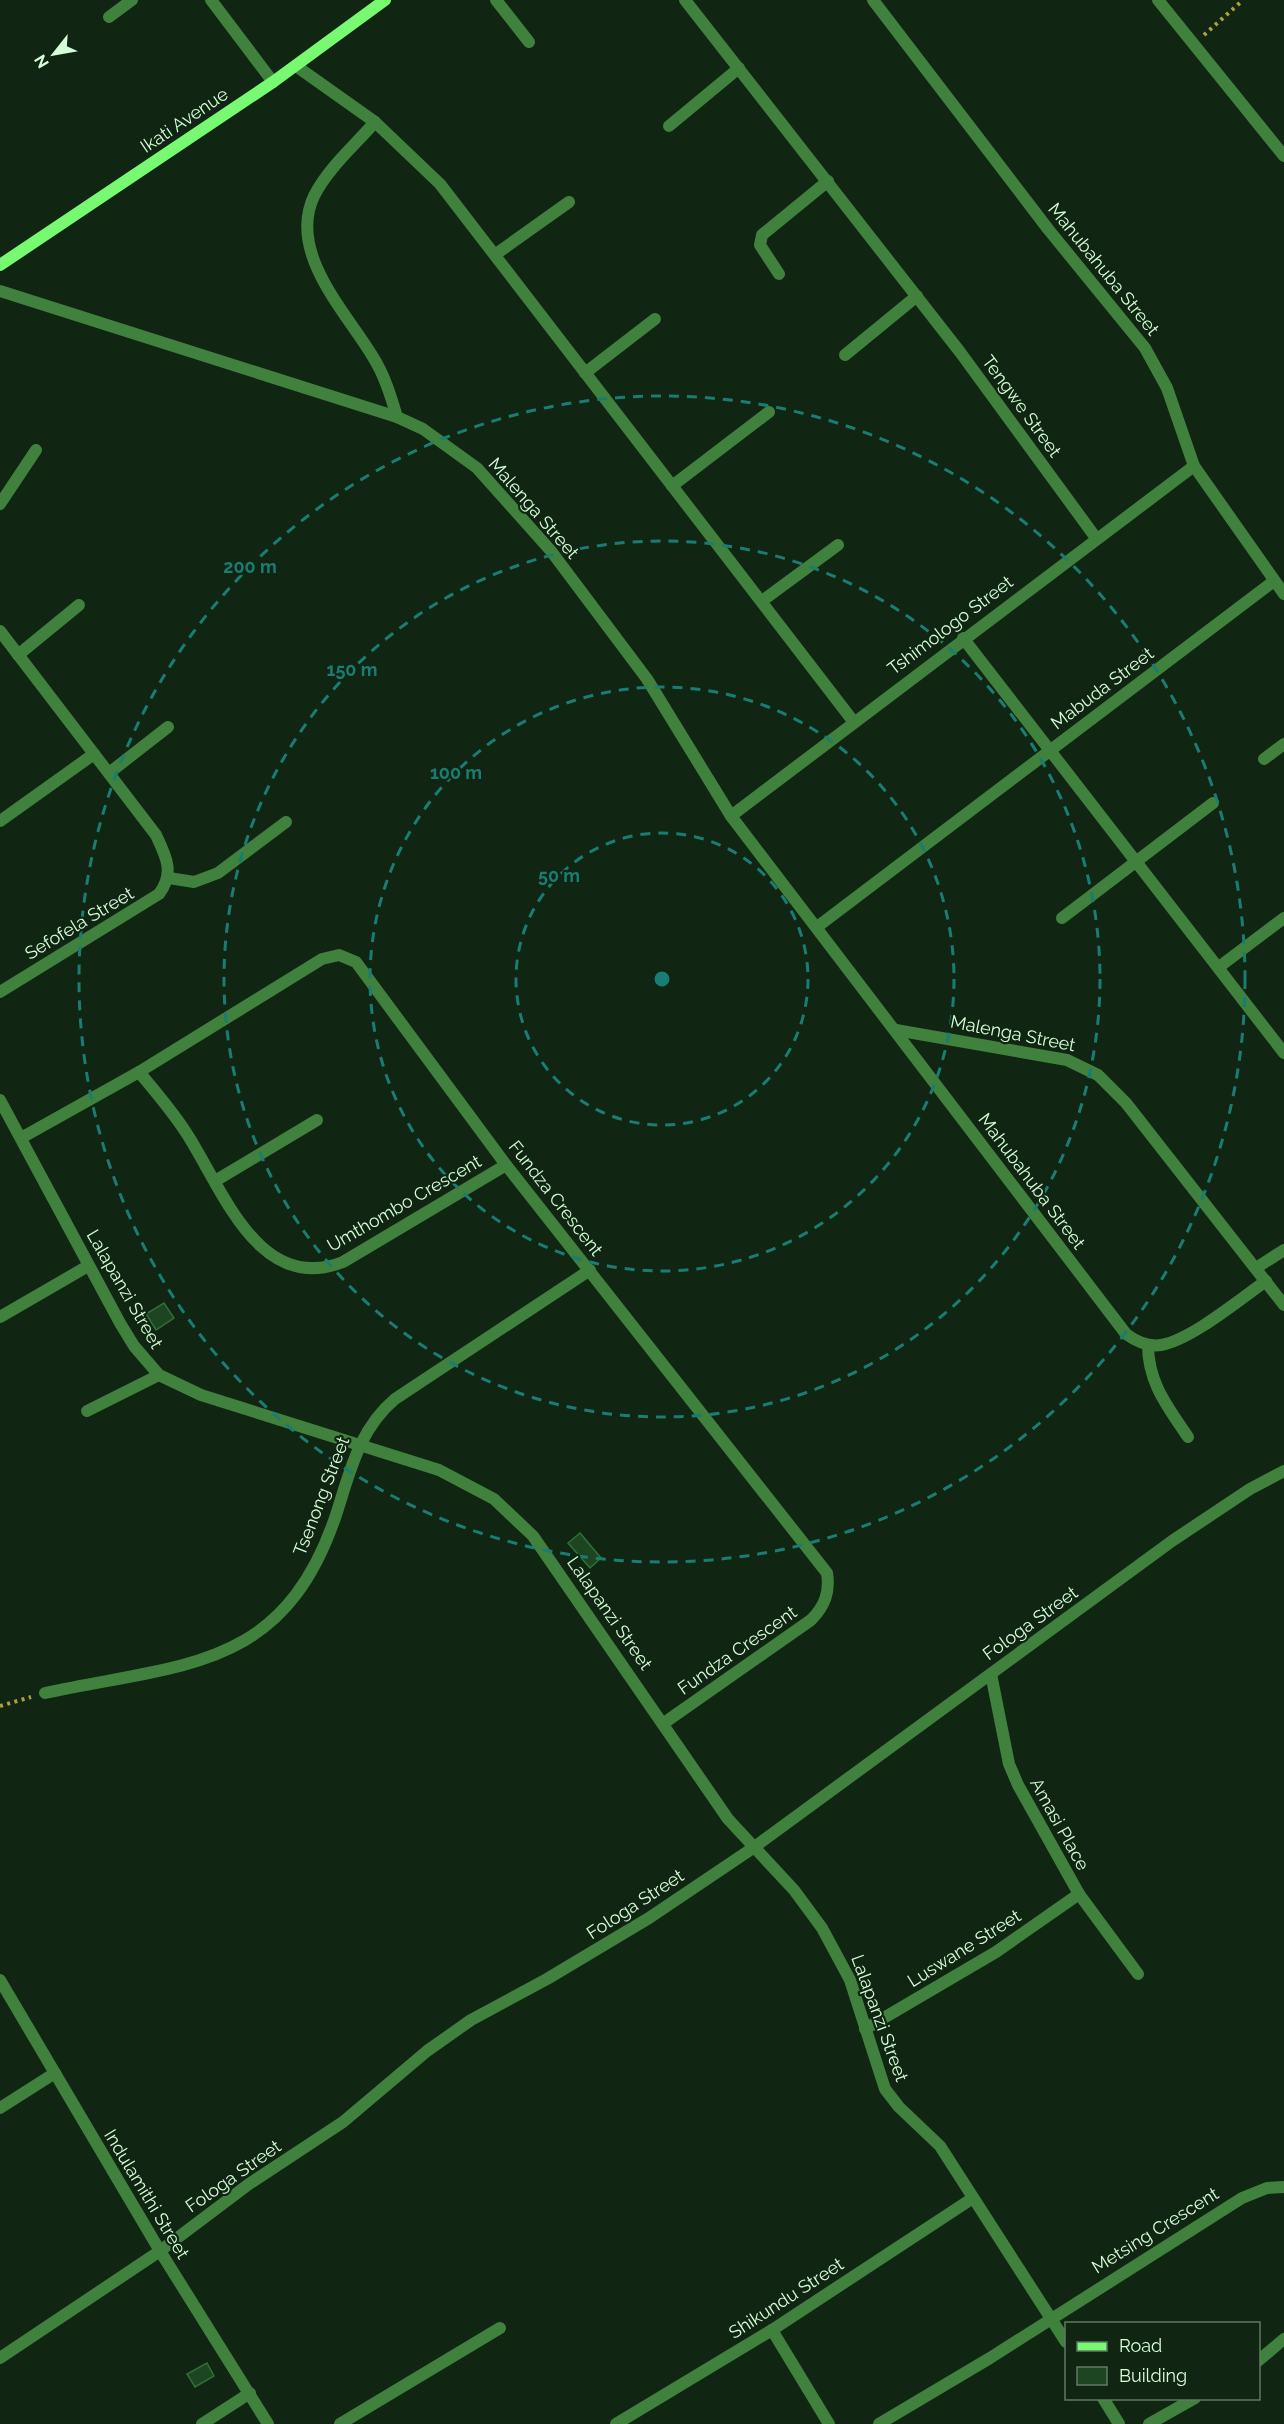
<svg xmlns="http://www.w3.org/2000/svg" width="1284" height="2424" viewBox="0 0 1284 2424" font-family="Raleway,sans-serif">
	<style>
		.building { fill: #1d4522; stroke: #307038; stroke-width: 1.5 }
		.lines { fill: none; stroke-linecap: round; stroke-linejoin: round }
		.path { stroke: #b2a135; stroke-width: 4; stroke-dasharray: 3 4.5; stroke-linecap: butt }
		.street { stroke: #3f813d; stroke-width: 12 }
		.secondary { stroke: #77f971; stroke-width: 12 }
		.ring { fill: none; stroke: #197d73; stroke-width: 3; stroke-dasharray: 10 8 }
		.labels { text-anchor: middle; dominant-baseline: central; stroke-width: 4.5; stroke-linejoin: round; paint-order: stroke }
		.street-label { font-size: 18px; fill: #d5fdd7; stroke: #102512 }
		.centre { fill: #197d73; stroke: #102512; stroke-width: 3 }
		.ring-label { font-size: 18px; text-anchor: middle; font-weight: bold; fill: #197d73; stroke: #102512; stroke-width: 4.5; stroke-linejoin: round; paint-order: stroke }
	</style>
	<rect width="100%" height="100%" fill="#102512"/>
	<g class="building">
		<polygon points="164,1303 174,1318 156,1330 146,1314"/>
		<polygon points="580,1533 601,1558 590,1568 568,1543"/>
		<polygon points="207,2363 214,2376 195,2387 187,2374"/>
	</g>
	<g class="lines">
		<g class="path">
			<polyline points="1204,35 1243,0"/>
			<polyline points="0,1706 31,1697"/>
		</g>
		<g class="street">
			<polyline points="211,0 273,82"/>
			<polyline points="496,0 529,42"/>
			<polyline points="685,0 960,352 1096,538"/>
			<polyline points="873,0 1048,229 1145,348 1167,388 1194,466 1284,594"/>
			<polyline points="1158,0 1284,156"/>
			<polyline points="109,17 132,0"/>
			<polyline points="296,66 375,122 440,184 853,721"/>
			<path d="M375 122C355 145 328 168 314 196 287 253 347 313 373 357 385 376 391 397 397 417L423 429 477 468 551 551 647 679 731 816 1126 1334C1137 1342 1148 1347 1161 1345 1191 1340 1240 1299 1266 1281"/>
			<polyline points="669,126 739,68"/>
			<polyline points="496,254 569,202"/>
			<polyline points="779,274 760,245 762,235 828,181"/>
			<polyline points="0,291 397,417"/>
			<polyline points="845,355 917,296"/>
			<polyline points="585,373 655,319"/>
			<polyline points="672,486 769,412"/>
			<polyline points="0,504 36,450"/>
			<polyline points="762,601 838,545"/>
			<path d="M0 631 156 835C166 856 175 873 159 894L0 992"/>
			<polyline points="963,638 1284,1053"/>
			<polyline points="18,655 79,605"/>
			<polyline points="1264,759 1284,744"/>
			<polyline points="109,773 168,727"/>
			<polyline points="731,816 1194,466"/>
			<polyline points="0,821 94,754"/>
			<polyline points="169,878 194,882 218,873 286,822"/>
			<polyline points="1062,918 1213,803"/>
			<polyline points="817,927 1274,581"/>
			<polyline points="1219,967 1284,918"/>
			<polyline points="896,1030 1067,1060 1098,1075 1126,1103 1284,1305"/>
			<path d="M139 1072C156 1092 173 1112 187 1134 223 1190 259 1295 343 1262L506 1165"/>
			<polyline points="0,1100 120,1323 134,1346 159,1375 201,1395 439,1470 494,1499 533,1536 728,1819 794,1890 822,1928 850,1980 885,2089 899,2107 940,2146 1066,2342"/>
			<path d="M21 1138 139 1072 322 959 339 955 356 962 506 1165 827 1573C830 1592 825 1606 811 1620L664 1723"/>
			<polyline points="215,1181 317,1120"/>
			<polyline points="1256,1268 1284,1250"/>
			<polyline points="0,1317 88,1266"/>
			<path d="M1148 1345C1148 1383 1168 1407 1188 1437"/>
			<polyline points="87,1411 159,1375"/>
			<polyline points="991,1674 1009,1764 1018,1785 1079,1894 1138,1974"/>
			<path d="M45 1693C183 1663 283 1672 336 1515 350 1472 359 1429 395 1399L590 1270"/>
			<polyline points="0,1980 160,2251 268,2424"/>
			<polyline points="865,2029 996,1952 1079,1894"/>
			<polyline points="0,2108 55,2073"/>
			<polyline points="772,2330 829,2424"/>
			<polyline points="0,2358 160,2251 249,2184 343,2122 427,2051 471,2020 547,1979 649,1918 753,1848 1172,1541 1250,1489 1284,1471"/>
			<polyline points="1258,2361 1284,2339"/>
			<polyline points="1103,2398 1119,2424"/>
			<polyline points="202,2424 250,2393"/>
			<polyline points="340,2424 500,2328"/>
			<polyline points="616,2424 772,2330 973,2198"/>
			<polyline points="879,2424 990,2358 1242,2198 1267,2188 1284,2187"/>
			<polyline points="1149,2424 1195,2398"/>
		</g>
		<polyline class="secondary" points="0,265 273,82 385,0"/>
	</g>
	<g class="ring">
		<circle cx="662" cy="979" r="146"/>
		<circle cx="662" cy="979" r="292"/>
		<circle cx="662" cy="979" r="438"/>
		<circle cx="662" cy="979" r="583"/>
	</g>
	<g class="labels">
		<g class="street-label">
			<text transform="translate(184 120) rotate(-34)">Ikati Avenue</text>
			<text transform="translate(1104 269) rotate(51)">Mahubahuba Street</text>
			<text transform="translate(1022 406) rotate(54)">Tengwe Street</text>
			<text transform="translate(534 508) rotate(49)">Malenga Street</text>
			<text transform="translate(950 625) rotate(-37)">Tshimologo Street</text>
			<text transform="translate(1102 688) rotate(-37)">Mabuda Street</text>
			<text transform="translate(79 923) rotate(-31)">Sefofela Street</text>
			<text transform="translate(1013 1033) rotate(11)">Malenga Street</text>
			<text transform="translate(1032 1181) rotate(53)">Mahubahuba Street</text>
			<text transform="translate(556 1198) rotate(52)">Fundza Crescent</text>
			<text transform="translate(404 1203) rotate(-30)">Umthombo Crescent</text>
			<text transform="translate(125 1289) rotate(60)">Lalapanzi Street</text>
			<text transform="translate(321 1496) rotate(-69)">Tsenong Street</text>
			<text transform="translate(610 1613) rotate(55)">Lalapanzi Street</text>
			<text transform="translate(1030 1623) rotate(-36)">Fologa Street</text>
			<text transform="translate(737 1650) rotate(-35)">Fundza Crescent</text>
			<text transform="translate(1060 1824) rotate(61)">Amasi Place</text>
			<text transform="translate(635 1904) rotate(-33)">Fologa Street</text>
			<text transform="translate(964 1948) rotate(-32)">Luswane Street</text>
			<text transform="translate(880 2018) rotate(70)">Lalapanzi Street</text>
			<text transform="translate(233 2176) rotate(-35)">Fologa Street</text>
			<text transform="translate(147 2194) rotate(59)">Indulamithi Street</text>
			<text transform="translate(1155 2230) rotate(-32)">Metsing Crescent</text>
			<text transform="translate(786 2298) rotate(-33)">Shikundu Street</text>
		</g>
	</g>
	<circle cx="662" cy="979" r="9" class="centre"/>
	<g class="ring-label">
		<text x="250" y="573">200 m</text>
		<text x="352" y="676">150 m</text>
		<text x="456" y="779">100 m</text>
		<text x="559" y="882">50 m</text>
	</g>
	<rect x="1065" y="2322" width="195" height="78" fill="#102512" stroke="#5f7b61" stroke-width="1.5"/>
	<rect x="1077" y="2342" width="30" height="9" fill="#77f971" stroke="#5f7b61" stroke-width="1.5"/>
	<text x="1119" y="2352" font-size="18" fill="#d5fdd7">Road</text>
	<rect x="1077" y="2367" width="30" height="18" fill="#1d4522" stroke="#5f7b61" stroke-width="1.5"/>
	<text x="1119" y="2382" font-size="18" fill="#d5fdd7">Building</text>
	<g transform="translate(54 54) rotate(239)" stroke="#102512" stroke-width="4.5" paint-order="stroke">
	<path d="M0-4.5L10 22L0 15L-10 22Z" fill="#d5fdd7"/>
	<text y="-9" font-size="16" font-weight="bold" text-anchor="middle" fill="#d5fdd7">N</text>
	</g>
</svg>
